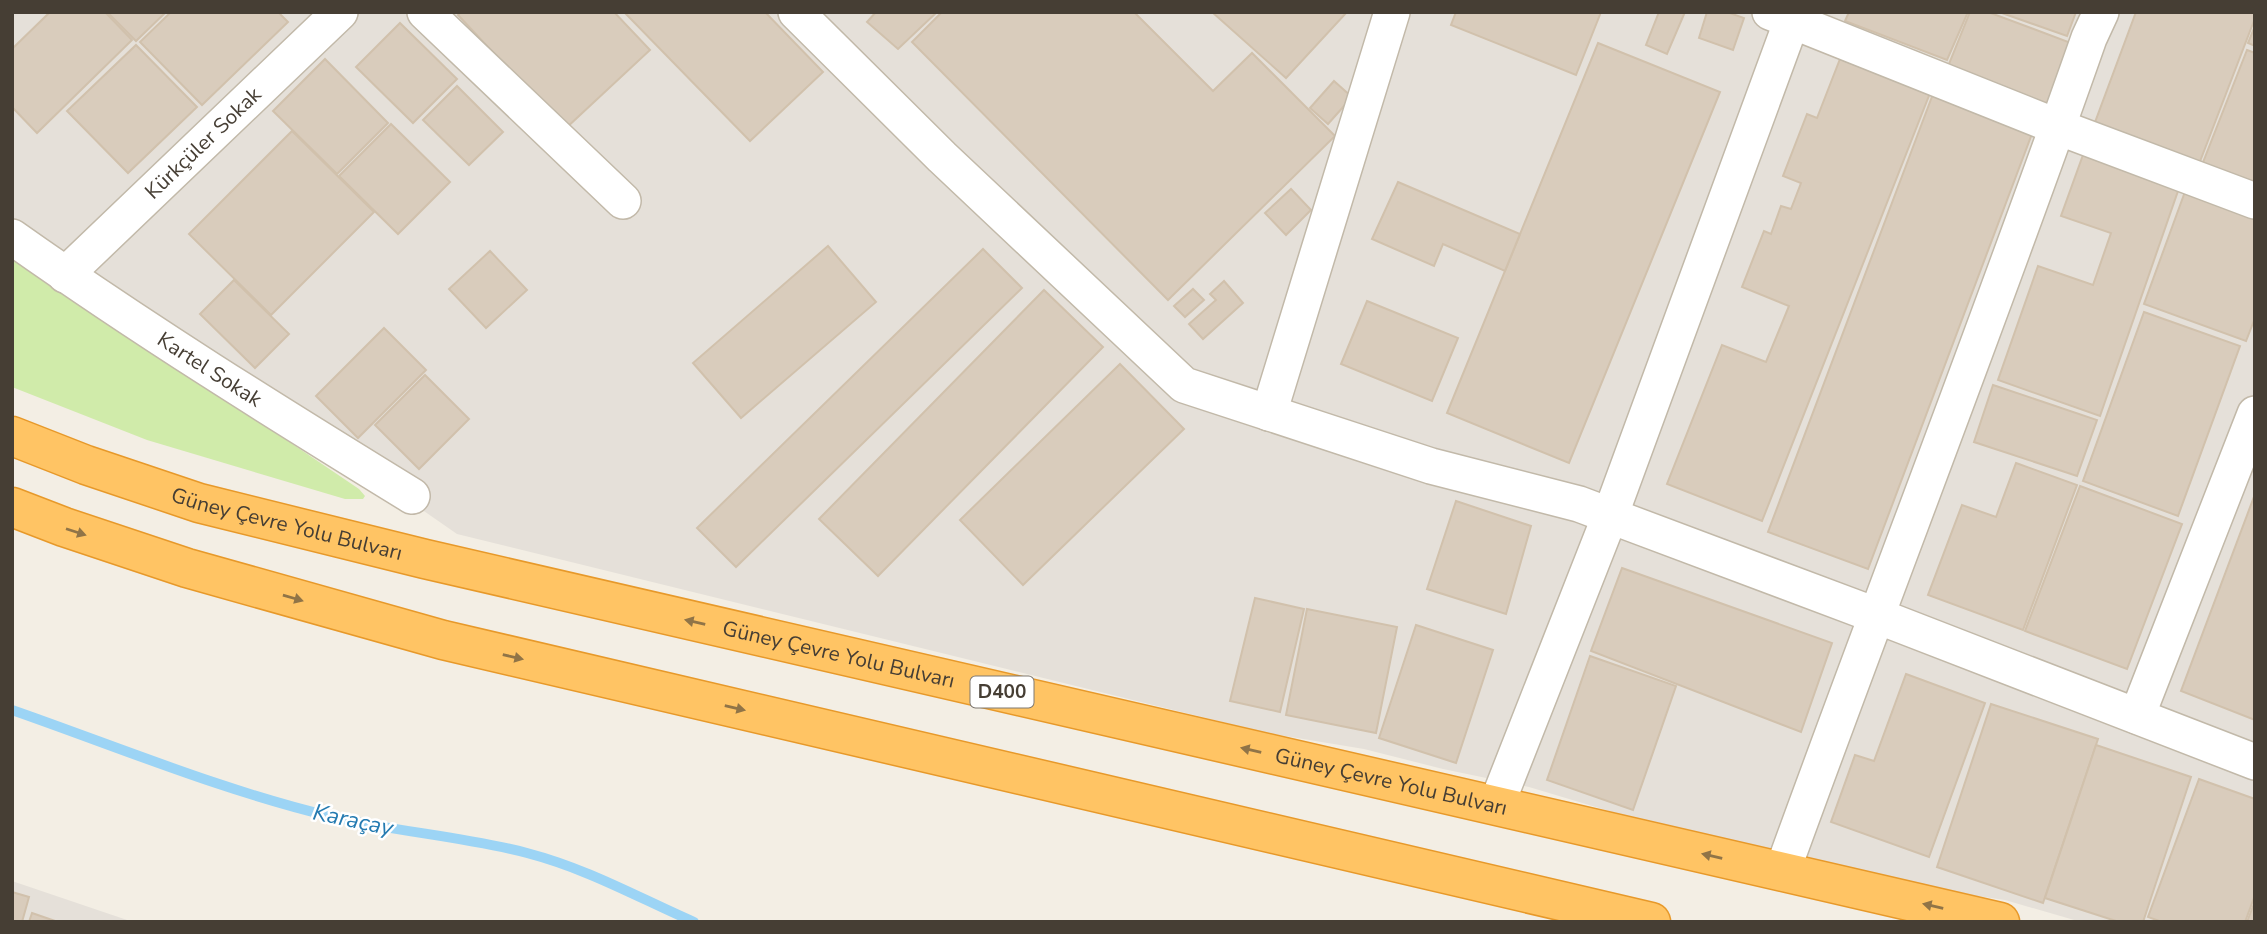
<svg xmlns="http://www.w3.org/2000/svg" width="2267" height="934" viewBox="0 0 2267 934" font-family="'Nunito Sans',sans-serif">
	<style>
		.industrial { fill: #e5e0d9 }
		.green { fill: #d0ebaa }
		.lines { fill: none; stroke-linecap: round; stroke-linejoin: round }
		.stream { stroke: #9cd4f5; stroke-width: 10 }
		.building { fill: #d9ccbc; stroke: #d1c1ac; stroke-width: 2 }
		.street-casing { stroke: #c2b9a9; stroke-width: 38 }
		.highway-casing { stroke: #e7992a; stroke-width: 41 }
		.street { stroke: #fff; stroke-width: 35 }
		.highway { stroke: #ffc464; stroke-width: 38 }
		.oneway { fill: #907447 }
		.labels { text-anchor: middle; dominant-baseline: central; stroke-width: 5; stroke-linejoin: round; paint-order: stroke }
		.shield { fill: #fff; stroke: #7e7871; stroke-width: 2 }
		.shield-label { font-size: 19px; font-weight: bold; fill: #463e34 }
		.street-label { font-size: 21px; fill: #463e34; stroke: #fff }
		.water-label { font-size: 23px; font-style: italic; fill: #257bb1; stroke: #fff }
	</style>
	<rect width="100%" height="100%" fill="#f3eee4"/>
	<g class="industrial">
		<polygon points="12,12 2255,12 2255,922 2081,922 2005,900 1915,887 1679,832 1529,787 1443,769 1364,749 1267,733 457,534 12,225"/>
		<polygon points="12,881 133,922 12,922"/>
	</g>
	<polygon class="green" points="12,254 359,489 365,496 363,499 345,499 147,440 12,387"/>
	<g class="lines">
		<path class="stream" d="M12 710C118 747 221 790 329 816 395 832 462 836 527 853 588 869 637 897 694 922"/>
	</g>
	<g class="building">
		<polygon points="50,12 105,12 132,40 37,133 12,107 12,49"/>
		<polygon points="107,12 166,12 136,41"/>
		<polygon points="171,12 278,12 288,22 202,105 140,42"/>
		<polygon points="461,12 614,12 650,50 565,129 458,15"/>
		<polygon points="624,12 765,12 823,72 750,141"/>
		<polygon points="876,12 937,12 898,49 867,22"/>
		<polygon points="942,12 1134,12 1213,91 1252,53 1335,136 1168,300 912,42"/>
		<polygon points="1212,12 1347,12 1286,78"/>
		<polygon points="1456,12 1601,12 1576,75 1451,25"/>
		<polygon points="1659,12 1685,12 1667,54 1646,45"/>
		<polygon points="1707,12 1727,12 1744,18 1733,50 1699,38"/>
		<polygon points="1849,12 1968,12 1947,60 1845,21"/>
		<polygon points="1970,12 1988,12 2071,43 2047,108 1947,69"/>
		<polygon points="1999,12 2076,12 2067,36"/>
		<polygon points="2136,12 2255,12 2255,18 2199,164 2094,125"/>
		<polygon points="400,23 457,79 413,123 356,67"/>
		<polygon points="2255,26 2255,46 2248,43"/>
		<polygon points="1598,43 1720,92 1569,463 1447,413"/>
		<polygon points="136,45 197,107 128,173 67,111"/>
		<polygon points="2247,50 2255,53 2255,185 2202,165"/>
		<polygon points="325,59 388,123 337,174 273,111"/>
		<polygon points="1840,59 1930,93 1762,521 1667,484 1722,345 1766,362 1789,306 1742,287 1764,231 1771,234 1781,206 1791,209 1801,183 1783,176 1807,114 1817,118"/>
		<polygon points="1334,81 1352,97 1328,124 1310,108"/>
		<polygon points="457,86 503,132 469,165 423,120"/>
		<polygon points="1933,94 2033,131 1868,569 1768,532"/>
		<polygon points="391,124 450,182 398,234 339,176"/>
		<polygon points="292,131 374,212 271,315 189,234"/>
		<polygon points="2083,155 2179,188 2100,416 1998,380 2038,266 2093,285 2111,233 2061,216"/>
		<polygon points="1398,182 1520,234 1505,271 1443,244 1434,266 1372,239"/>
		<polygon points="1291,189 1311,210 1286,235 1265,213"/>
		<polygon points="2186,189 2255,214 2255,318 2246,341 2144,304"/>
		<polygon points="828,246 876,302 741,418 693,363"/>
		<polygon points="983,249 1022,288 736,567 697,528"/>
		<polygon points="490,251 527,290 486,328 449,289"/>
		<polygon points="234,280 289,334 255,368 200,314"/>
		<polygon points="1224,281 1243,303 1203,339 1189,324 1216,300 1210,294"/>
		<polygon points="1193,289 1204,300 1185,317 1174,306"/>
		<polygon points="1044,290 1103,347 878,576 819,519"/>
		<polygon points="1367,301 1458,338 1432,401 1341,364"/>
		<polygon points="2144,312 2240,346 2178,516 2083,481"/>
		<polygon points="384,328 426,370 358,438 316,396"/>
		<polygon points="1120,364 1184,429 1023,585 960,520"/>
		<polygon points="425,375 469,419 419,469 375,425"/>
		<polygon points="1993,385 2097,420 2077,476 1974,442"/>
		<polygon points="2016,463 2077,485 2023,630 1928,595 1962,505 1996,517"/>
		<polygon points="2080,486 2182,524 2127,669 2025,631"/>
		<polygon points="2255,494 2255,720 2181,691"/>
		<polygon points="1456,501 1531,526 1506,614 1427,589"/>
		<polygon points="1622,568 1832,643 1801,732 1591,651"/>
		<polygon points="1255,598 1304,609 1280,712 1230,701"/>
		<polygon points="1307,609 1397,627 1376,733 1286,715"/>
		<polygon points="1416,625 1493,650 1456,763 1379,738"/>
		<polygon points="1590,656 1676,686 1633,810 1547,780"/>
		<polygon points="1906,674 1985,703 1929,857 1831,822 1855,755 1874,761"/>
		<polygon points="1991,704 2098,739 2043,903 1937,867"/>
		<polygon points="2096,745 2191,777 2143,922 2119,922 2045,898"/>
		<polygon points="2199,779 2255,799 2255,895 2245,922 2162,922 2148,917"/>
		<polygon points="12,892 29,897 22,922 12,922"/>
		<polygon points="2255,901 2255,922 2247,922"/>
		<polygon points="32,913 58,922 29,922"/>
	</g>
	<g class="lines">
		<g class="street-casing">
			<g id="street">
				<polyline points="425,12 623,201"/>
				<polyline points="796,12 942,157 1184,385 1431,466 1579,504 1875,615 2255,762"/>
				<polyline points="1770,12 2058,127 2255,201"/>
				<path id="s1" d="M12 237C142 329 277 413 412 496"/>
				<path id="s2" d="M65 275 340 12"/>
				<polyline points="1269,413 1392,12"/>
				<polyline points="2137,716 2255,414"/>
				<polyline points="1496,806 1610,516 1795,12"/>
				<path d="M1782 872C1883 593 1991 318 2089 38L2101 12"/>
			</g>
		</g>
		<g class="highway-casing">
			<g id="highway">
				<path id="s3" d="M12 436 86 465 199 503 425 559 2000 922"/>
				<polyline points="12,507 64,527 187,568 443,640 1651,922"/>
			</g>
		</g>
		<use href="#street" class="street"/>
		<use href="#highway" class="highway"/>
	</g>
	<defs><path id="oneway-solid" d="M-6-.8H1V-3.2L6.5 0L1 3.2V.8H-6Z" transform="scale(1.75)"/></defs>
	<g class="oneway">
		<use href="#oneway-solid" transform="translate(76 532) rotate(18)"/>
		<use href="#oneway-solid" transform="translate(293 598) rotate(16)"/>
		<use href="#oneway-solid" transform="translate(695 622) rotate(-167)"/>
		<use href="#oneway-solid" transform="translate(513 657) rotate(13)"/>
		<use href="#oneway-solid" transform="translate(735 708) rotate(13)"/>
		<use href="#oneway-solid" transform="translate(1251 750) rotate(-167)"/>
		<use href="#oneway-solid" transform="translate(1712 856) rotate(-167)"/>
		<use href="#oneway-solid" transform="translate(1933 906) rotate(-167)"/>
	</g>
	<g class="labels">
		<rect class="shield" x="970.5" y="676.5" width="63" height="31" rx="5"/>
		<g class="shield-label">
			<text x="1002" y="692">D400</text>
		</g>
		<g class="street-label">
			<text stroke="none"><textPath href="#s2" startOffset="191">Kürkçüler Sokak</textPath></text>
			<text stroke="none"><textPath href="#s1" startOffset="238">Kartel Sokak</textPath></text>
			<text stroke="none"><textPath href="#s3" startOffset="289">Güney Çevre Yolu Bulvarı</textPath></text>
			<text stroke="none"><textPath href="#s3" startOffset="856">Güney Çevre Yolu Bulvarı</textPath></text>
			<text stroke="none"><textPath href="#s3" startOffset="1423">Güney Çevre Yolu Bulvarı</textPath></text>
		</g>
		<g class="water-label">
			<text transform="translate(353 820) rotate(12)">Karaçay</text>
		</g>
	</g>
	<rect width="2267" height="934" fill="none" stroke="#463e34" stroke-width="28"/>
</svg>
